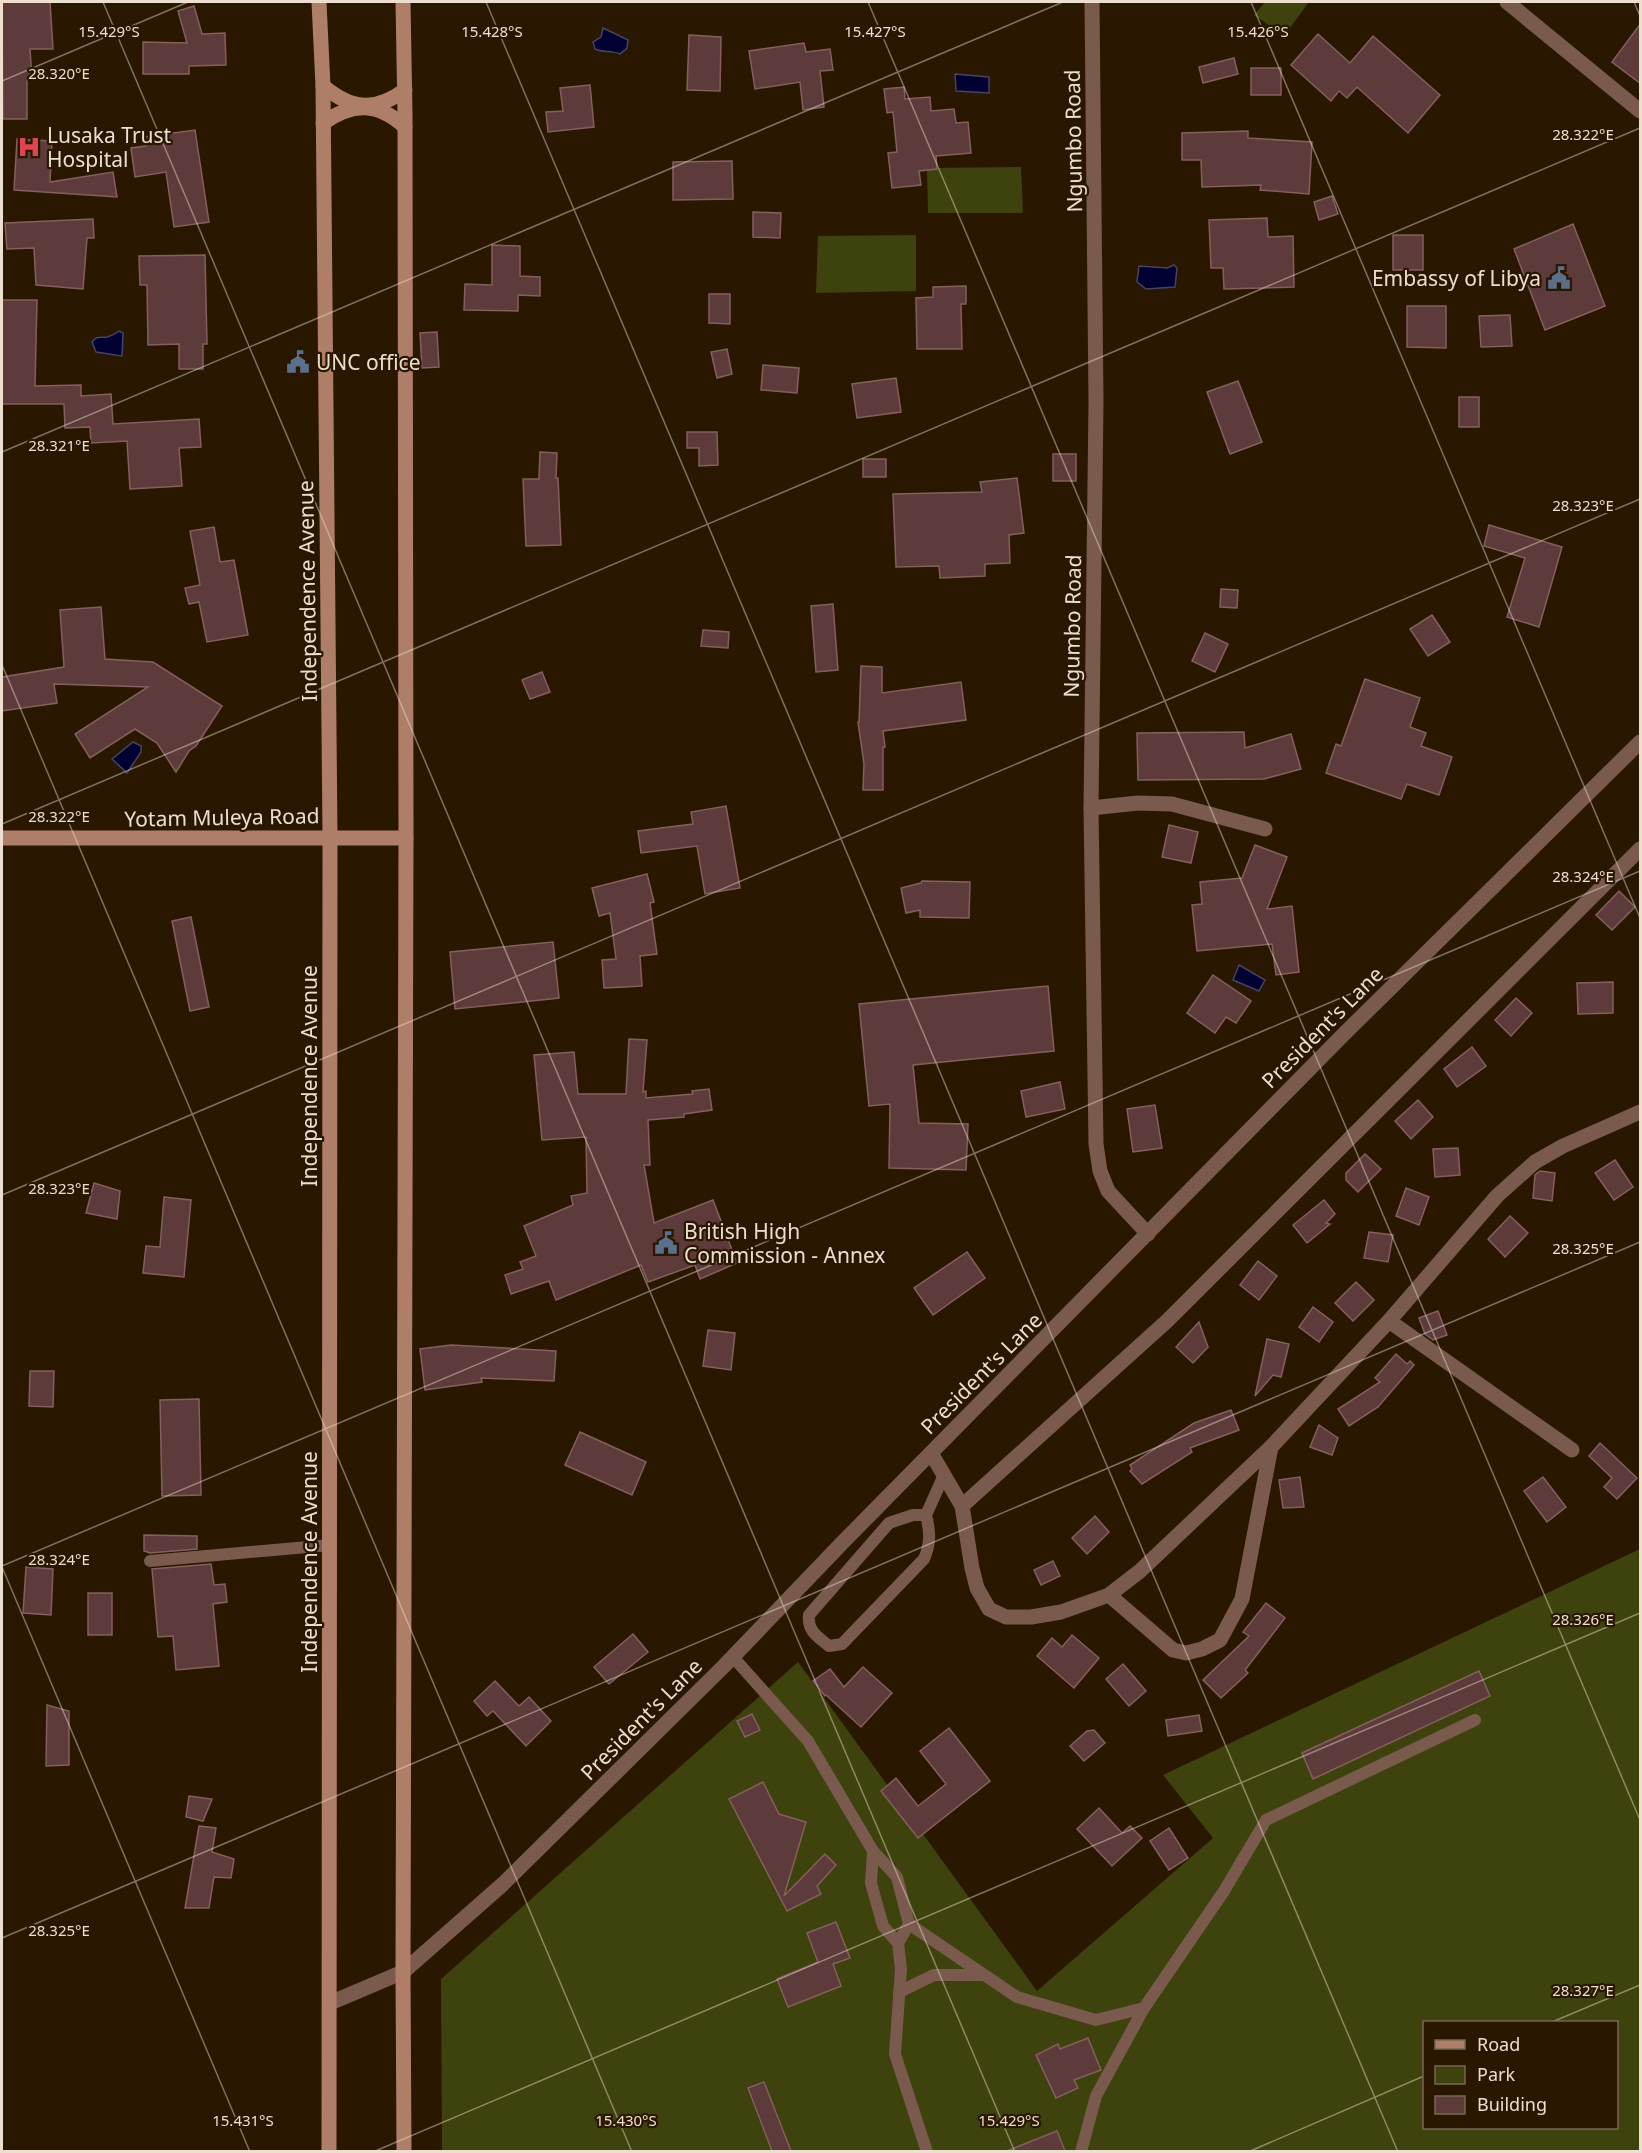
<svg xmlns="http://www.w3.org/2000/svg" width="1642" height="2153" viewBox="0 0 1642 2153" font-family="'Noto Sans',sans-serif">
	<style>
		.green { fill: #3e420c; fill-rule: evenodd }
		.water { fill: #000032; stroke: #474361; stroke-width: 1.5 }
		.building { fill: #5d3b3a; stroke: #845f5e; stroke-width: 1.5 }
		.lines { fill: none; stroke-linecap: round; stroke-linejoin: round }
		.lane { stroke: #795a4d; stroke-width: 12 }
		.street { stroke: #795a4d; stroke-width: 15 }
		.secondary { stroke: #af7e68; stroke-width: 15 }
		.ticks { fill: none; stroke: #ecdfd0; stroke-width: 1.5; stroke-opacity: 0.45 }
		.labels { text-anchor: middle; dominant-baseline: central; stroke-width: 4.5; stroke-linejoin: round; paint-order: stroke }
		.poi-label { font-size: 21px; fill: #ecdfd0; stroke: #291700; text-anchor: start }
		.street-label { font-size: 21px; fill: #ecdfd0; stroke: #291700 }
		.ticks-label { font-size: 15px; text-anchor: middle; fill: #ecdfd0; stroke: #291700; stroke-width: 4.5; stroke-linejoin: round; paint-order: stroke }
	</style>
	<rect width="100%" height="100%" fill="#291700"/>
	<g class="green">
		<polygon points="1265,2 1309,2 1284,36 1254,15"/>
		<polygon points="1021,167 1023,213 928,213 927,168"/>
		<polygon points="916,235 916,291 816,293 818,236"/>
		<path d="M1640 1549V2151H442L441 1979 798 1662 1037 1991 1213 1838 1163 1775ZM1424 2022H1616V2128H1424Z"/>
	</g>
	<g class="water">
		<path d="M603 28 628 40 627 48 620 54C611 50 604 53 595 49L593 42 601 37Z"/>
		<polygon points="955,74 989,77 989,93 956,91"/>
		<polygon points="1174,265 1177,268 1175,287 1146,289 1137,282 1139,266 1167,268"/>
		<path d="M119 331 123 333 122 356 96 352 92 342C97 335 100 338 107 337 112 336 116 333 119 331Z"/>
		<polygon points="133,742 141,746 141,752 127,773 112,759"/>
		<polygon points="1239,965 1265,980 1259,991 1233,980"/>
	</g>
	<g class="building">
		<polygon points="2,2 50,2 53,49 30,49 32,80 27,80 27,119 3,119"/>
		<polygon points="194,6 202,34 225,33 226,65 189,66 189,74 143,74 143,42 187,43 178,11"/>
		<polygon points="1641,23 1641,84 1612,62"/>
		<polygon points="1318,34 1350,63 1373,36 1440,95 1408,133 1357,87 1347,98 1339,91 1331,101 1291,65"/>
		<polygon points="689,35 721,37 720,91 687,90"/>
		<polygon points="804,43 806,52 830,49 833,70 820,71 824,107 803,110 800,82 755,89 749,51"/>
		<polygon points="1234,58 1238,74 1203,83 1199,67"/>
		<rect x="1251" y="68" width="30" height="27"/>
		<polygon points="590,85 594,127 548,132 546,112 563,111 560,88"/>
		<polygon points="904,87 905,99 930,97 931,111 954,109 956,123 968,122 971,153 936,156 937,169 919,171 921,185 892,188 888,153 897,152 893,112 887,113 884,89"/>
		<polygon points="195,130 209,222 174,227 166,172 135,177 131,148 146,146 144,137"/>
		<polygon points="1248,131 1248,138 1312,142 1309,194 1260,190 1261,185 1202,187 1201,160 1182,160 1182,133"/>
		<polygon points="17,139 52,141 50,182 113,172 117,197 14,190"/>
		<polygon points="732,161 733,199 673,200 673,162"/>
		<polygon points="1332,196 1338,214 1319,220 1314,202"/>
		<polygon points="753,212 781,213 780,238 753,237"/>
		<polygon points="1267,218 1268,237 1293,236 1294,287 1224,289 1223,268 1211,268 1209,220"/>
		<polygon points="93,219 94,238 87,238 83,289 36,285 34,248 7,249 5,223"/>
		<polygon points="1573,224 1605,306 1545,330 1514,249"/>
		<rect x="1393" y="235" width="30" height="35"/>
		<polygon points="492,245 520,246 520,276 540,277 540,296 518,295 518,311 464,310 465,284 492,285"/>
		<polygon points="205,255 207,344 203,344 203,369 179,369 179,344 148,345 147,285 140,285 139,256"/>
		<polygon points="966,286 966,304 961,304 962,349 917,349 916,298 933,297 933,287"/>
		<polygon points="709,294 730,294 730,324 709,323"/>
		<polygon points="2,300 37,300 35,386 81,385 81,396 111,394 113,424 199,419 201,447 179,448 182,486 130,489 127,441 91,443 90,427 65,428 64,404 2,404"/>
		<polygon points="1407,306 1446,306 1446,348 1407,347"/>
		<polygon points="1510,315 1512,346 1481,347 1479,316"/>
		<polygon points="437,332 439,367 422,368 420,333"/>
		<polygon points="727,349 732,374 717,378 711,352"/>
		<polygon points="763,365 799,368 797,393 761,390"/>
		<polygon points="896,378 901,412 857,418 852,384"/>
		<polygon points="1238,381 1262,442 1230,454 1207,392"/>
		<rect x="1459" y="397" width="20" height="30"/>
		<polygon points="687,432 717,432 718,465 699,466 699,448 687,448"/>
		<polygon points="540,452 557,453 556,478 558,478 561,545 526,546 523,479 539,479"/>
		<rect x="1053" y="454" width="23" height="27"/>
		<rect x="863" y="459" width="23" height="18"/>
		<polygon points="1017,478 1024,533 1009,535 1010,563 985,564 985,576 940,578 939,566 896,567 893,494 982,492 980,482"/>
		<polygon points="1489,525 1562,547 1539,627 1507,617 1525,558 1484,546"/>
		<polygon points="214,527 220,562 234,560 248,635 207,642 199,602 189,604 185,588 200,585 190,531"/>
		<polygon points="1221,589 1238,590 1237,608 1220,607"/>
		<polygon points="833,604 838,670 816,672 811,606"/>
		<polygon points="101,607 105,659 153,662 222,706 196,746 189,751 176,772 157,743 135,729 90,758 75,734 148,687 54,684 57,703 2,711 2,677 64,667 60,610"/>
		<polygon points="1432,615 1450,642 1428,656 1410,629"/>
		<polygon points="703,630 729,632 728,648 701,646"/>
		<polygon points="1205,633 1228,644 1215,672 1192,661"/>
		<polygon points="861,666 882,667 882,693 961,682 966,720 883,731 885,747 883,747 883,790 863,790 864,764 858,722 859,722"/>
		<polygon points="542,672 550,692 530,699 522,680"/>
		<polygon points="1365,679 1420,698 1410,727 1426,733 1421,746 1452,757 1439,795 1407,784 1401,799 1326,773 1336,744 1341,746"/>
		<polygon points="1244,732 1245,748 1291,734 1301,769 1264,779 1138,780 1137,733"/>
		<polygon points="726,806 740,888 705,894 697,846 641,853 638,831 693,824 691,812"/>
		<polygon points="1169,825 1198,832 1191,863 1162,857"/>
		<polygon points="1255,845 1287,857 1267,909 1292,906 1299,972 1276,975 1272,944 1197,951 1192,905 1202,904 1200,882 1242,878"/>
		<polygon points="647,874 654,902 650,903 657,954 640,956 642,986 604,988 602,960 616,959 610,913 599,916 592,888"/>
		<polygon points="922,881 970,882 969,918 920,917 920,910 906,913 901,888 921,883"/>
		<polygon points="1619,891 1635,907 1612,930 1596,915"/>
		<polygon points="191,917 209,1007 190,1011 172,921"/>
		<polygon points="553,942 559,998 455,1009 450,952"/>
		<polygon points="1213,975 1251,1001 1236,1023 1226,1017 1215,1033 1187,1013"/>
		<polygon points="1613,982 1613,1013 1578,1014 1577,983"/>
		<polygon points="1048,986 1054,1051 913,1065 919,1123 968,1124 966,1170 889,1168 890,1104 869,1106 859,1004"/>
		<polygon points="1516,998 1532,1013 1511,1036 1495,1020"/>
		<polygon points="629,1039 647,1040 643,1092 646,1091 646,1098 693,1094 692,1091 709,1089 712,1110 684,1114 684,1117 648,1120 650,1165 644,1165 654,1223 713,1200 737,1263 700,1279 695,1265 648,1282 641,1265 556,1300 549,1281 511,1294 505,1275 523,1269 520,1262 536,1256 524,1226 573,1205 571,1196 587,1193 586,1137 542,1140 534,1055 574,1052 578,1094 626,1094"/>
		<polygon points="1472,1047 1486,1066 1457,1087 1444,1069"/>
		<polygon points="1060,1082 1065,1109 1026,1117 1021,1091"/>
		<polygon points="1418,1100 1433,1117 1411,1139 1395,1121"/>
		<polygon points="1155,1105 1162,1148 1133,1152 1127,1109"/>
		<polygon points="1458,1148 1460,1175 1435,1177 1433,1149"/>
		<polygon points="1365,1154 1381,1169 1358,1192 1346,1180 1346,1173"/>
		<polygon points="1615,1160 1633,1187 1614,1200 1595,1173"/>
		<polygon points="1540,1171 1555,1173 1552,1201 1533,1198 1535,1175"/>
		<polygon points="94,1183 120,1191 117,1219 86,1213"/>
		<polygon points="1406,1188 1429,1197 1419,1225 1396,1216"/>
		<polygon points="164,1197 191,1200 184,1277 143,1273 146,1246 160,1247"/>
		<polygon points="1324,1200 1335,1214 1326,1223 1330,1224 1307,1243 1293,1225"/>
		<polygon points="1510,1216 1528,1233 1505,1257 1488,1239"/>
		<polygon points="1369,1232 1393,1235 1388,1262 1364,1258"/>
		<polygon points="967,1252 985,1278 933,1315 914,1288"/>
		<polygon points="1258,1261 1277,1276 1259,1300 1240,1285"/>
		<polygon points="1356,1282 1374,1300 1353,1321 1335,1303"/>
		<polygon points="1313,1307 1333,1322 1319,1342 1299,1327"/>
		<polygon points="1438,1311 1447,1335 1433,1340 1425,1334 1419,1318"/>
		<polygon points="1199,1322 1208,1347 1193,1363 1176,1347"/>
		<polygon points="708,1330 735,1333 731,1370 703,1366"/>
		<polygon points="1267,1339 1289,1344 1281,1377 1273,1375 1255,1396"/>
		<polygon points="451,1345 556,1351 554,1381 481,1378 482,1382 425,1390 420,1349"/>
		<polygon points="1396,1354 1407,1364 1410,1361 1414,1365 1378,1407 1349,1426 1338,1409 1380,1382 1375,1378"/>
		<polygon points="30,1371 54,1371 53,1407 29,1406"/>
		<polygon points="199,1399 201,1495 162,1496 160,1400"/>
		<polygon points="1231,1410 1239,1430 1190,1448 1192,1452 1142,1484 1130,1471 1132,1469 1130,1465 1194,1423"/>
		<polygon points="1319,1425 1338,1438 1332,1455 1310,1447"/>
		<polygon points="580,1432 646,1462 632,1495 565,1465"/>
		<polygon points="1600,1443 1637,1478 1617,1499 1604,1487 1612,1478 1589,1456"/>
		<polygon points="1300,1477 1304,1507 1283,1508 1279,1480"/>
		<polygon points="1543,1477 1566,1507 1547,1522 1524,1491"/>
		<polygon points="1095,1516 1109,1532 1087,1554 1072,1538"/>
		<polygon points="144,1535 197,1536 197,1549 150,1553 144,1551"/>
		<polygon points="1053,1561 1060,1576 1041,1585 1034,1570"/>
		<polygon points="211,1564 214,1585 225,1584 227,1602 213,1604 219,1666 176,1670 173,1636 158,1637 152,1569"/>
		<polygon points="26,1567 53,1569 51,1615 23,1613"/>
		<rect x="88" y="1593" width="24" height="42"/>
		<polygon points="1266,1603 1285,1618 1245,1670 1248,1673 1221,1698 1203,1680 1249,1636 1243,1632"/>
		<polygon points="633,1634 648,1652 609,1684 594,1667"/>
		<polygon points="1072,1635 1099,1658 1074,1688 1037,1656 1052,1638 1062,1647"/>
		<polygon points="1123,1664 1146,1691 1129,1706 1106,1679"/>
		<polygon points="863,1667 892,1693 861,1727 826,1695 825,1696 813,1681 830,1669 844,1687"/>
		<polygon points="1479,1671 1490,1696 1313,1779 1302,1753"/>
		<polygon points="495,1681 519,1706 529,1697 551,1721 526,1746 493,1711 487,1716 474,1701"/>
		<polygon points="47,1705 69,1711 69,1765 46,1766"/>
		<polygon points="752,1714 760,1730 745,1737 737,1721"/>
		<polygon points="1199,1715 1202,1731 1168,1736 1166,1720"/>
		<polygon points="949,1728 990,1781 918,1838 881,1791 896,1778 918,1806 946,1784 920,1751"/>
		<polygon points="1094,1730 1105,1743 1084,1761 1070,1746 1087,1731"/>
		<polygon points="763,1782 779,1814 806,1822 784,1896 825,1854 836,1865 817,1886 821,1894 787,1911 729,1799"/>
		<polygon points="189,1796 212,1799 203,1821 186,1817"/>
		<polygon points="1099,1808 1122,1833 1130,1826 1142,1838 1112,1866 1077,1829"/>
		<polygon points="199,1826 216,1828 212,1852 234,1859 231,1878 214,1877 209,1908 185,1908"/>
		<polygon points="1169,1828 1188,1858 1169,1870 1150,1841"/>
		<polygon points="836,1922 850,1958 833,1964 841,1986 788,2007 777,1979 818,1962 807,1933"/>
		<polygon points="1088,2038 1101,2070 1074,2080 1078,2088 1056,2098 1036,2055 1058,2044 1060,2049"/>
		<polygon points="764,2082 791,2151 772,2151 748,2088"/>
		<polygon points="1057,2131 1065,2151 1007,2151"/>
	</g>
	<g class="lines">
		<g class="lane">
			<path d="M926 1515H913L889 1523 809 1615C807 1631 818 1637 829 1646L842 1644 924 1559C931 1543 930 1531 926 1515L944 1475"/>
			<polyline points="150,1561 330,1545"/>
			<polyline points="733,1657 808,1741 873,1851 897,1877 909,1924 898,1943 901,1969 895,2054 927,2152"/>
			<polyline points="873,1851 871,1883 883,1926 898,1943"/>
			<polyline points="909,1924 1017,1997 1096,2020 1144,2008 1224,1891 1266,1820 1475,1720"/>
			<polyline points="899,1992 934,1975 983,1975"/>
			<polyline points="1081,2152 1096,2096 1144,2008"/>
		</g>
		<g class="street">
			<polyline points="1092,2 1096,402 1091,808 1096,1144 1100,1171 1108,1191 1148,1234"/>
			<polyline points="1507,2 1640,111"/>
			<polyline points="1091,808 1138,803 1172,804 1265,829"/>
			<polyline points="1389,1321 1572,1450"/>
			<polyline points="931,1453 962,1506 972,1568 977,1588 989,1609 1006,1617 1031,1617 1061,1612 1109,1595 1140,1571 1271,1447 1389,1321 1497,1196 1535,1162 1563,1146 1640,1112"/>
			<polyline points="962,1506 1167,1321 1640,849"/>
			<polyline points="1109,1595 1173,1650 1186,1653 1202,1649 1220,1640 1242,1599 1271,1447"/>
			<polyline points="330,2003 403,1972 503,1884 724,1666 844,1541 1343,1035 1640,742"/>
		</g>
		<g class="secondary">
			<polyline points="319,2 323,86 330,837 329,2152"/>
			<polyline points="403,2 405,115 406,838 403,1972 404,2152"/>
			<path d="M323 86C352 110 375 112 405 90"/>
			<path d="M323 123C353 102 378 102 405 127"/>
			<polyline points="2,838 406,838"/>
		</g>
	</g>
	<path class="ticks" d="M103 2 1015 2152M486 2 1398 2152M868 2 1640 1820M1251 2 1640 918M1634 2 1640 16M2 81 188 2M2 452 1063 2M2 665 632 2152M2 824 1640 128M2 1195 1640 499M2 1566 1640 871M2 1567 250 2152M2 1938 1640 1242M1552 2022 1640 1985M373 2152 1640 1613M1248 2152 1424 2076"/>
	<defs>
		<g id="hospital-bare" transform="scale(1.8)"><path d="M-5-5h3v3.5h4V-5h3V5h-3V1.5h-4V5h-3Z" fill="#e0444e" stroke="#291700" stroke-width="2.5" paint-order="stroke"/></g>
		<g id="civic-bare" transform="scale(1.8)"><path d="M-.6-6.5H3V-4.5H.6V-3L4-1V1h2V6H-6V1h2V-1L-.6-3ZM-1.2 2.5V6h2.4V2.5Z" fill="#5c6f8a" stroke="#291700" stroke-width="2.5" paint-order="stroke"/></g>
	</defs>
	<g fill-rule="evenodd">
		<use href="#hospital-bare" x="29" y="147"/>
		<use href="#civic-bare" x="1559" y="278"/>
		<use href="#civic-bare" x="298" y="362"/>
		<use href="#civic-bare" x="666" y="1243"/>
	</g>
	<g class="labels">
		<g class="poi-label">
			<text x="47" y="135">Lusaka Trust<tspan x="47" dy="24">Hospital</tspan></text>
			<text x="1541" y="278" text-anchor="end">Embassy of Libya</text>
			<text x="316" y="362">UNC office</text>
			<text x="684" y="1231">British High<tspan x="684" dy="24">Commission - Annex</tspan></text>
		</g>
		<g class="street-label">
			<text transform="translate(1073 141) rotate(-91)">Ngumbo Road</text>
			<text transform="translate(307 591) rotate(-91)">Independence Avenue</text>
			<text transform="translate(1072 626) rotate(-89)">Ngumbo Road</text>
			<text transform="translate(222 817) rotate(-1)">Yotam Muleya Road</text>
			<text transform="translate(1322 1027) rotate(-45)">President's Lane</text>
			<text transform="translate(309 1076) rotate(-90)">Independence Avenue</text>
			<text transform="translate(981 1373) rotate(-45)">President's Lane</text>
			<text transform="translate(309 1562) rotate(-90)">Independence Avenue</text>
			<text transform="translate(641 1719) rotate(-45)">President's Lane</text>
		</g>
	</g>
	<g class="ticks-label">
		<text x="109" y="37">15.429°S</text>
		<text x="492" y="37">15.428°S</text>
		<text x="875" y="37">15.427°S</text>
		<text x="1258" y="37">15.426°S</text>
		<text x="59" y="79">28.320°E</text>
		<text x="1583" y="140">28.322°E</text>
		<text x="59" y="451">28.321°E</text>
		<text x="1583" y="511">28.323°E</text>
		<text x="59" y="822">28.322°E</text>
		<text x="1583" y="882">28.324°E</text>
		<text x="59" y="1194">28.323°E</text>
		<text x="1583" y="1254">28.325°E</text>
		<text x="59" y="1565">28.324°E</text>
		<text x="1583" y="1625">28.326°E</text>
		<text x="59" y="1936">28.325°E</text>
		<text x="1583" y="1996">28.327°E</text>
		<text x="243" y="2126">15.431°S</text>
		<text x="626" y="2126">15.430°S</text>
		<text x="1009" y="2126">15.429°S</text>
	</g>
	<rect width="1642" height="2153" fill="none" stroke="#ecdfd0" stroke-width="6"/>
	<rect x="1423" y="2021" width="195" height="108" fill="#291700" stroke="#776753" stroke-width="1.5"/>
	<rect x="1435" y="2040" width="30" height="9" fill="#af7e68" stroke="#776753" stroke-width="1.5"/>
	<text x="1477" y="2051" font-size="18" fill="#ecdfd0">Road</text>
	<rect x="1435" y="2066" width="30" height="18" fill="#3e420c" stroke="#776753" stroke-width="1.5"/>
	<text x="1477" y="2081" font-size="18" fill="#ecdfd0">Park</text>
	<rect x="1435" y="2096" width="30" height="18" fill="#5d3b3a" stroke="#776753" stroke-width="1.5"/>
	<text x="1477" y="2111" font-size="18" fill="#ecdfd0">Building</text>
</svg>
